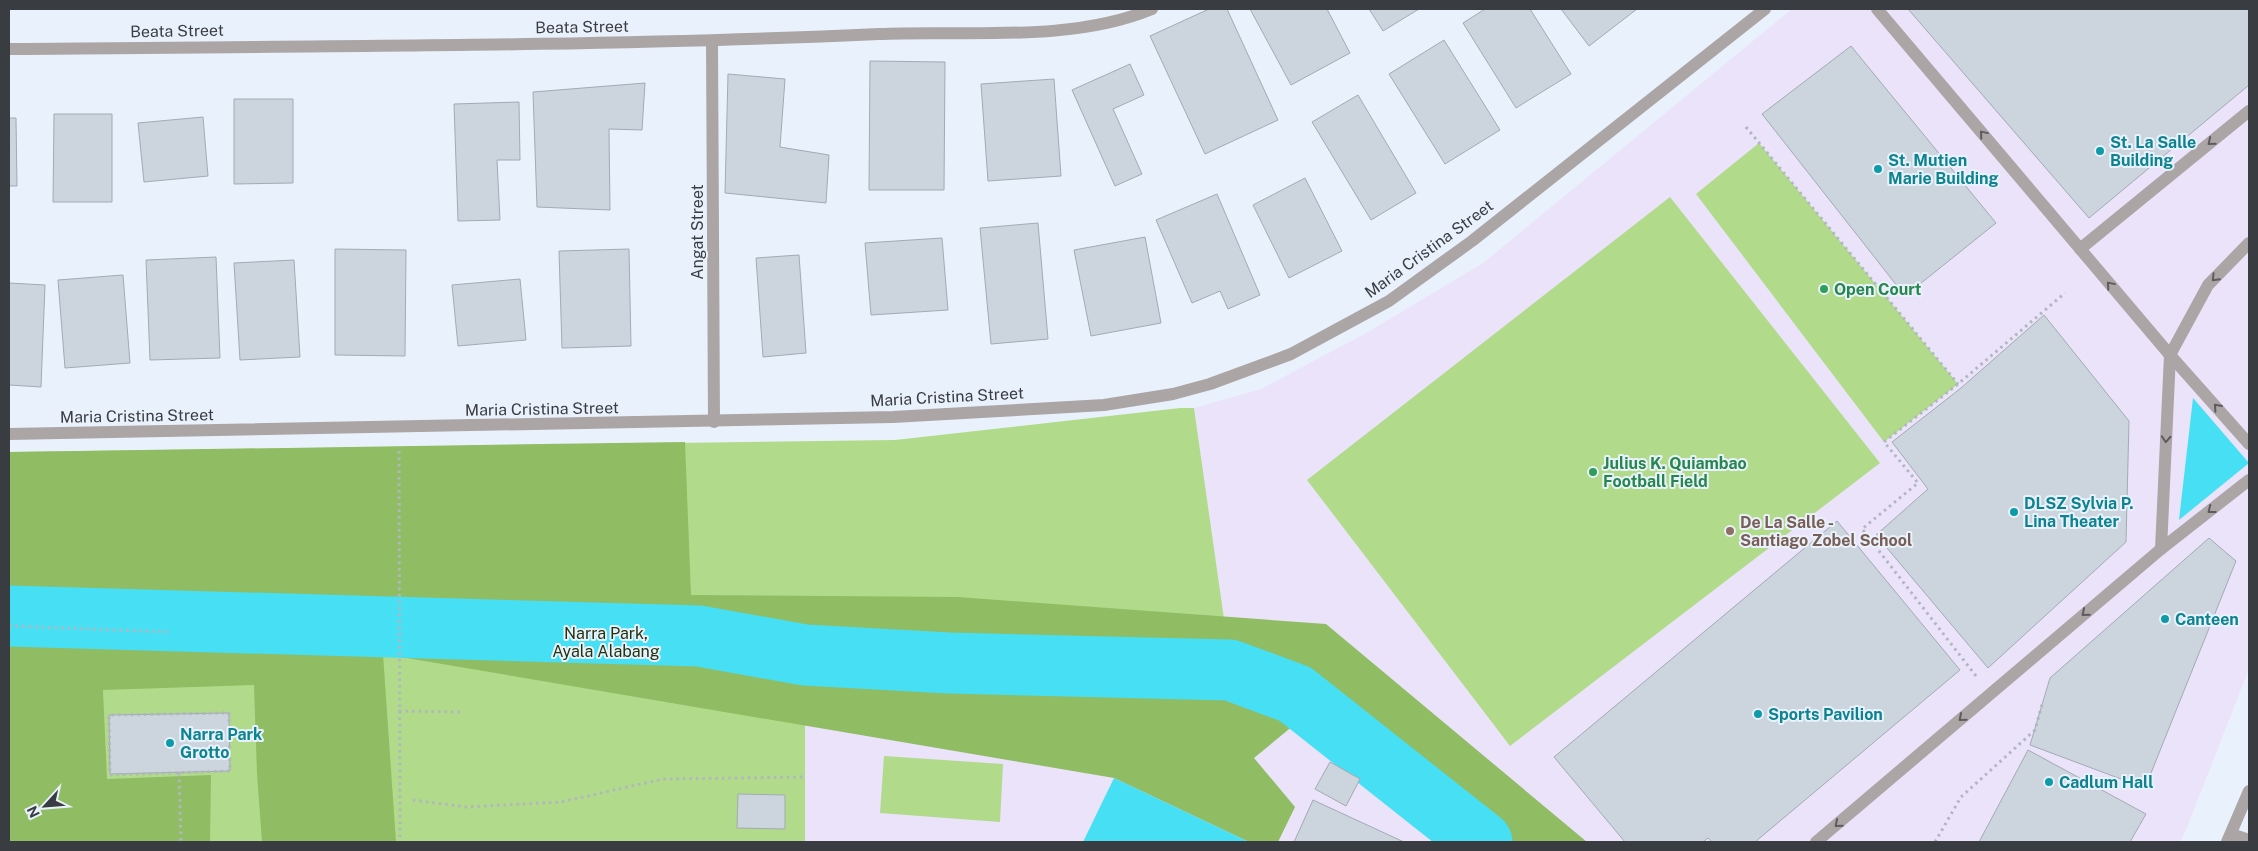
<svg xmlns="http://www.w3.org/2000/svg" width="2258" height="851" viewBox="0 0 2258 851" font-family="'Public Sans',sans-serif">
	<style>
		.education { fill: #eae3f9 }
		.green { fill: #b1db8a }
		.forest { fill: #90bc64 }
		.water { fill: #47dff3 }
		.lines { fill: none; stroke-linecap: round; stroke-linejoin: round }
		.river { stroke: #47dff3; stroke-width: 61 }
		.building { fill: #ccd4de; stroke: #a2aab4 }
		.path { stroke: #b0b7bf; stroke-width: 3; stroke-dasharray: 2.5 4; stroke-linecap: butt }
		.service { stroke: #aca5a5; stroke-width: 12 }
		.minor { stroke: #aca5a5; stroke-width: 12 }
		.tertiary { stroke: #aca5a5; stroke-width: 12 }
		.oneway { stroke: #5c5c5e }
		.culture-dot { fill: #0f9aa8; stroke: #e9f2fc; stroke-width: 2 }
		.leisure-dot { fill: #2e9e5b; stroke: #e9f2fc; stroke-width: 2 }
		.education-dot { fill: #8d6e63; stroke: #e9f2fc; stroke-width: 2 }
		.labels { text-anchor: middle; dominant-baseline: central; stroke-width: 4; stroke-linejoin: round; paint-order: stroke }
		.street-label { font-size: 16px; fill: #393c40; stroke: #e9f2fc }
		.culture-label { font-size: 16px; font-weight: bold; fill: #0d838f; stroke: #e9f2fc; text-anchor: start }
		.leisure-label { font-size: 16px; font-weight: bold; fill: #27864d; stroke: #e9f2fc; text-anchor: start }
		.education-label { font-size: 16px; font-weight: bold; fill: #785e54; stroke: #e9f2fc; text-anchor: start }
		.park-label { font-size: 16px; fill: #20320d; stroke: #e9f2fc }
	</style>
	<rect width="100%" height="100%" fill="#e9f2fc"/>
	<polygon class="education" points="1792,9 2249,9 2249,669 2186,830 2180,842 805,842 805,655 1229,654 1194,408 1261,389 1368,332 1483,263"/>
	<g class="green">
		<polygon points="1759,143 1958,384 1884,442 1696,194"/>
		<polygon points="1670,197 1880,463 1510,746 1307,480"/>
		<polygon points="1180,408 1194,408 1229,654 805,655 805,842 9,842 9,452 895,440"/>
		<polygon points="884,756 1003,764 1000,822 880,813"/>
	</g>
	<polygon class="forest" points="685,442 691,595 958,597 1326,624 1587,842 1444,842 1294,725 1254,758 1295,807 1278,842 1249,842 1114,778 383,654 396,842 262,842 257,774 254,685 103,690 107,779 211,775 210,842 9,842 9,452"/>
	<g class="water">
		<polygon points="2193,398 2249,463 2179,520"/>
		<polygon points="1114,778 1249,842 1083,842"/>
	</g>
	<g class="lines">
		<polyline class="river" points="9,616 699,636 805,655 949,663 1230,670 1295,694 1482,842"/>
	</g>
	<g class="building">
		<polygon points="1209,9 1227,9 1278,120 1205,154 1150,36"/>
		<polygon points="1250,9 1327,9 1350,53 1291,85"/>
		<polygon points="1369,9 1419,9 1383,31"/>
		<polygon points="1485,9 1530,9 1571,74 1516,108 1463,23"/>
		<polygon points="1561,9 1637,9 1589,46"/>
		<polygon points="1908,9 2249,9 2249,85 2089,218"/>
		<polygon points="1444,40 1500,130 1445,164 1389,74"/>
		<polygon points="1851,46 1996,223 1905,296 1762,114"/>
		<polygon points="870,61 945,62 944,190 869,190"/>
		<polygon points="1130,64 1144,95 1113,109 1142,174 1115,186 1072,90"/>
		<polygon points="728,74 785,79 780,147 829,155 826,203 725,193"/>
		<polygon points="1054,79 1061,176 988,181 981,84"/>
		<polygon points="645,83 642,130 609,129 610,210 537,207 533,92"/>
		<polygon points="1358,95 1416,193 1371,220 1312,122"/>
		<polygon points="234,99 293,99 293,183 234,184"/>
		<polygon points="519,102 520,160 497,160 500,220 458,221 454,104"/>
		<polygon points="54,114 112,114 112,202 53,202"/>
		<polygon points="203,117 208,176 144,182 138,123"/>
		<polygon points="9,118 16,118 17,186 9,186"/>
		<polygon points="1305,178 1342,251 1289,278 1253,205"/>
		<polygon points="1217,194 1260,295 1228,309 1220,291 1192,303 1156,220"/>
		<polygon points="1038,223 1048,339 991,344 980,228"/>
		<polygon points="1145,237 1161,323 1091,336 1074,250"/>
		<polygon points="942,238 948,310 871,315 865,243"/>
		<polygon points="335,249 406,250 405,356 335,355"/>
		<polygon points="629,249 631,346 562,348 559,251"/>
		<polygon points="799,255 806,353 763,357 756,258"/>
		<polygon points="216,257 220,358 150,360 146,260"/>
		<polygon points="294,260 300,357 240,360 234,263"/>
		<polygon points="123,275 130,363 65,368 58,280"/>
		<polygon points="520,279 526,340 458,346 452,285"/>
		<polygon points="9,283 45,285 41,387 9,385"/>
		<polygon points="2044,315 2129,421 2126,542 1988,668 1876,535 1928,489 1892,442 1961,388"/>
		<polygon points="1837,521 1960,670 1755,842 1712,842 1708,838 1703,842 1625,842 1554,757"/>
		<polygon points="2209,538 2236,561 2145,788 2030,745 2050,678"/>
		<polygon points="229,713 230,771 110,774 109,715"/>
		<polygon points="2028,750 2146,814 2130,842 1979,842"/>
		<polygon points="1330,762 1360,779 1346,806 1315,789"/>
		<polygon points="738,794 785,795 785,829 737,828"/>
		<polygon points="1313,800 1404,842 1294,842"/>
	</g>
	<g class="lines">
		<g class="path">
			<polyline points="1746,127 1958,384"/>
			<polyline points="399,451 400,842"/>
			<polyline points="9,626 171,632"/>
			<polyline points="1976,676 1862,529 1918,483 1884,442 1958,384 2065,293"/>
			<polyline points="399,711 461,712"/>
			<polygon points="229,713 230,771 110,775 109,715"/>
			<polyline points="179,773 181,842"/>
			<polyline points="413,800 466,807 561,802 663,779 806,777"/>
			<polyline points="1935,842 1961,797 2035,730 2043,701"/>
		</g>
		<g class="service">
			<polyline points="1877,9 2170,355 2249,444"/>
			<polyline points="2080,249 2249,111"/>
			<polyline points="2161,549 2170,355 2208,285 2249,243"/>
			<polyline points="2231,834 2249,840"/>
			<polyline points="1816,842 2161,549 2249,480"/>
		</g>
		<g class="minor">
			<polyline points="712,42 714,422"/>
			<path d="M9 49C299 46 589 47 879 34 967 30 1070 43 1152 9"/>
			<polyline points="9,434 893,417 1104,405 1173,394 1210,384 1291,354 1389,301 1472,241 1765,9"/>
		</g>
		<polyline class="tertiary" points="2227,842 2249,791"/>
	</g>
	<defs><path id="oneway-chevron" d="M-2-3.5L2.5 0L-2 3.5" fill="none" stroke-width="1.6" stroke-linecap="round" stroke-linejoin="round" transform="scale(1.25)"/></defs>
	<g class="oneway">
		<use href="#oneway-chevron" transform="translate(1983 134) rotate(-130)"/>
		<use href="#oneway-chevron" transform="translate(2211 142) rotate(141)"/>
		<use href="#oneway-chevron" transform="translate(2215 278) rotate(134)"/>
		<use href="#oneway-chevron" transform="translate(2110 285) rotate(-130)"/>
		<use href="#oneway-chevron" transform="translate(2217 407) rotate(-132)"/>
		<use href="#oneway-chevron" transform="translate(2166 439) rotate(93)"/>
		<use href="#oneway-chevron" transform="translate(2211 510) rotate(142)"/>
		<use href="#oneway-chevron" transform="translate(2085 613) rotate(140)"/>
		<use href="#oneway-chevron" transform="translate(1962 718) rotate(140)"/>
		<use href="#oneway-chevron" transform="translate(1838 824) rotate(140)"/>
	</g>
	<g class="culture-dot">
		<circle cx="2100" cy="151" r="5"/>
		<circle cx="1878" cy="169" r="5"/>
		<circle cx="2014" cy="512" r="5"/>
		<circle cx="2165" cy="619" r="5"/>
		<circle cx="1758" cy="714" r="5"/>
		<circle cx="170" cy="743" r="5"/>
		<circle cx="2049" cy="782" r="5"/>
	</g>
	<g class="leisure-dot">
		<circle cx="1824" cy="289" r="5"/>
		<circle cx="1593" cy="472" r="5"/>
	</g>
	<circle class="education-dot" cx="1730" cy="531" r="5"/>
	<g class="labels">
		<g class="street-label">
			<text transform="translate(582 27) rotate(-1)">Beata Street</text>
			<text transform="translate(177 31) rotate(-1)">Beata Street</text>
			<text transform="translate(697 232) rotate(-90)">Angat Street</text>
			<text transform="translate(1429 249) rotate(-36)">Maria Cristina Street</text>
			<text transform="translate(947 397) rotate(-3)">Maria Cristina Street</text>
			<text transform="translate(542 409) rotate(-1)">Maria Cristina Street</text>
			<text transform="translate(137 416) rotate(-1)">Maria Cristina Street</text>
		</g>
		<g class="culture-label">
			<text x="2110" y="142">St. La Salle<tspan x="2110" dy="18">Building</tspan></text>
			<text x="1888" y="160">St. Mutien<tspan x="1888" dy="18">Marie Building</tspan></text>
			<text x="2024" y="503">DLSZ Sylvia P.<tspan x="2024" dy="18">Lina Theater</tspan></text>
			<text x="2175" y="619">Canteen</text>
			<text x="1768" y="714">Sports Pavilion</text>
			<text x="180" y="734">Narra Park<tspan x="180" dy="18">Grotto</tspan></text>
			<text x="2059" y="782">Cadlum Hall</text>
		</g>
		<g class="leisure-label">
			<text x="1834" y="289">Open Court</text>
			<text x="1603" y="463">Julius K. Quiambao<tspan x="1603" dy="18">Football Field</tspan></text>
		</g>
		<g class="education-label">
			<text x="1740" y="522">De La Salle -<tspan x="1740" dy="18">Santiago Zobel School</tspan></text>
		</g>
		<g class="park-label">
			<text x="606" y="633">Narra Park,<tspan x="606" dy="18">Ayala Alabang</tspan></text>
		</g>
	</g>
	<rect width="2258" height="851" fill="none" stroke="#393c40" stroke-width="20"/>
	<g transform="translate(45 806) rotate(244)" stroke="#e9f2fc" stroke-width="4" paint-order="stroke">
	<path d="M0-4L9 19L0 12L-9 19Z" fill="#393c40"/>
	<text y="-8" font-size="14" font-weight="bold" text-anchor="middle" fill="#393c40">N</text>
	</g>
</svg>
